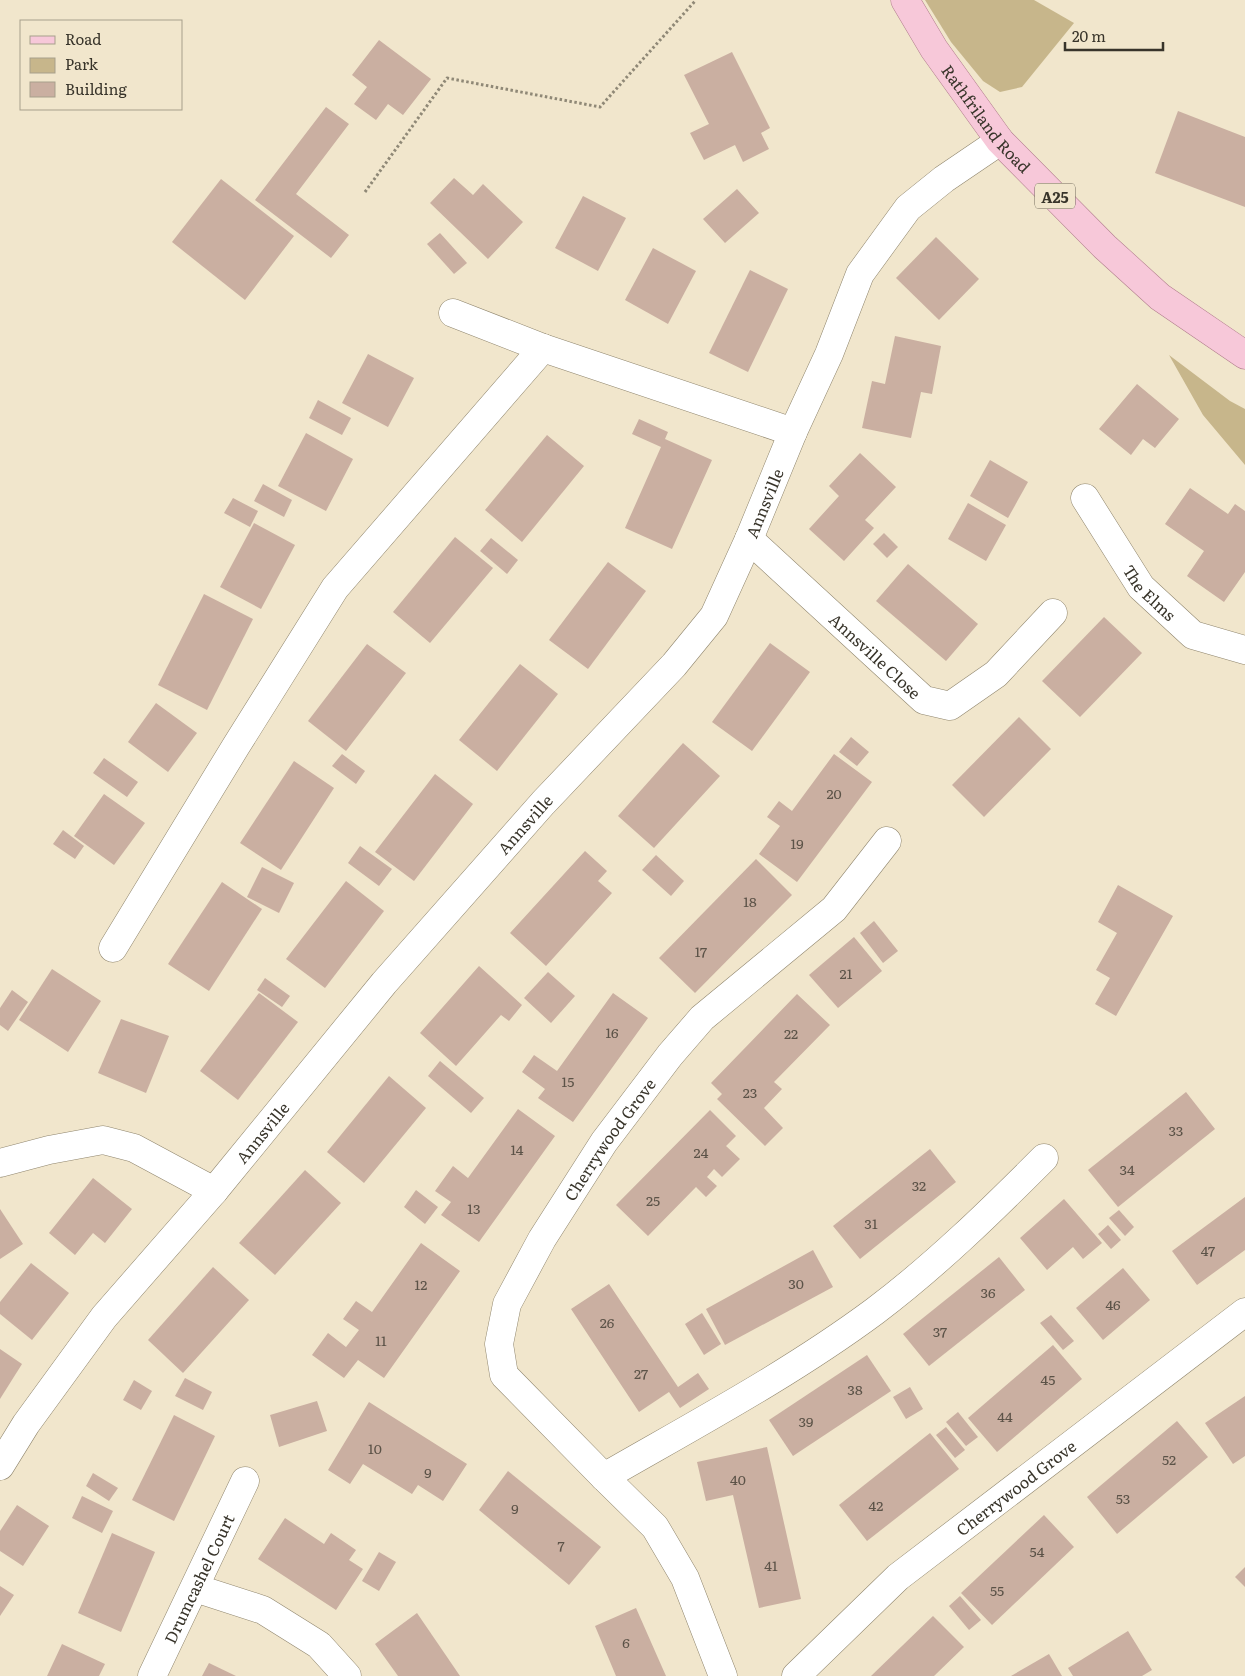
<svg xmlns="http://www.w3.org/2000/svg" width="1245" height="1676" viewBox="0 0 1245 1676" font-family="Literata,serif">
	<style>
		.green { fill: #c7b68b }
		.building { fill: #caafa1 }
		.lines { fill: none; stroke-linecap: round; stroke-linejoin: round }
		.minor-casing { stroke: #8f856d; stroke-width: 29 }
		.major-casing { stroke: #b07d8c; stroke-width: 29 }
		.path { stroke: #8f8876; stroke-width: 3; stroke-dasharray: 2.5 2.5; stroke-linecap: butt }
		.minor { stroke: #fff; stroke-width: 28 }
		.major { stroke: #f7c8d9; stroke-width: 28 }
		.labels { text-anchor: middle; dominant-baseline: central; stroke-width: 4; stroke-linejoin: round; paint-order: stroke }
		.number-label { font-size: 14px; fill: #5c5348 }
		.shield { fill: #f1e6cc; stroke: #70695b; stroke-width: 1 }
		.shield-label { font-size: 15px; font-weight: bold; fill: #38342a }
		.street-label { font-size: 16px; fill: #38342a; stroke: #f1e6cc }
	</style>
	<rect width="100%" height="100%" fill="#f1e6cc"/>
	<g class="green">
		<polygon points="925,0 1034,0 1074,23 1022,87 1000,92 983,81 951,42"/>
		<polygon points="1169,355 1230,401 1245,409 1245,465 1203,415"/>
	</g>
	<g class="building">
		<polygon points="379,40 431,79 403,115 388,104 376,120 354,104 367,87 352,75"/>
		<polygon points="732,52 770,128 761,133 769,149 743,162 735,145 704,160 690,133 709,124 684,75"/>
		<polygon points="326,107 349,124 296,194 349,235 331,258 255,200"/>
		<polygon points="1178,111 1245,137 1245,207 1155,173"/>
		<polygon points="454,178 473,195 483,184 523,222 488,259 430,203"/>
		<polygon points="221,179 294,236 245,300 172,242"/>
		<polygon points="737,189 759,213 725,243 703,219"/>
		<polygon points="583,196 626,218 598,271 555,248"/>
		<polygon points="440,233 467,263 454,274 427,244"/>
		<polygon points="936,237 979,279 939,320 896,278"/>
		<polygon points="653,248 696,271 668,324 625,300"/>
		<polygon points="750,270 788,289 748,372 709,353"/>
		<polygon points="895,336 941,346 932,394 921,392 911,438 862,428 872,381 885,384"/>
		<polygon points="368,354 414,378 388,427 342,403"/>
		<polygon points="1137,384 1179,419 1155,448 1143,439 1131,455 1099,429"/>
		<polygon points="318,400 351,418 342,435 309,418"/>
		<polygon points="639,419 668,432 665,439 712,460 672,549 625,528 661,447 632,434"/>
		<polygon points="306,433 353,459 326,511 278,486"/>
		<polygon points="547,435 584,466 522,542 485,510"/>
		<polygon points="860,453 896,487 865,520 874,528 844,561 809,529 839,496 829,486"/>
		<polygon points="990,460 1028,482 1008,518 970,496"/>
		<polygon points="263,484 292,500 284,517 254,501"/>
		<polygon points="1190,488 1228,514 1235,504 1245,511 1245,572 1224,602 1187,576 1204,551 1165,524"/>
		<polygon points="233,498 258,511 250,527 224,513"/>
		<polygon points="968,503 1006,525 986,561 948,539"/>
		<polygon points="254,523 295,545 261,609 220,587"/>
		<polygon points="884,533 898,547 887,558 873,544"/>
		<polygon points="455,537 493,568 430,643 393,612"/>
		<polygon points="491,538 518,560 507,574 480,551"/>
		<polygon points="608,562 646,591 588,669 549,640"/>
		<polygon points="908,564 978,624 946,661 876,601"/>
		<polygon points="204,594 253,619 207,710 158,685"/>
		<polygon points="1104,617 1142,653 1080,717 1042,681"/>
		<polygon points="770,643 810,672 752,751 712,722"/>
		<polygon points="367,644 406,673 346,751 308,721"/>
		<polygon points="520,664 558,694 497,771 459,740"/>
		<polygon points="156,703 197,733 168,772 128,742"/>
		<polygon points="1019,717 1051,749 984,817 952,785"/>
		<polygon points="851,737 869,752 857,766 839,752"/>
		<polygon points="683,743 720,776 654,848 618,816"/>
		<polygon points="342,754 365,771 356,784 332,766"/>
		<polygon points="834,754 872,782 797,882 759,854 780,826 767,817 779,801 792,811"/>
		<polygon points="104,758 138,782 127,797 93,773"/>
		<polygon points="294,761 334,788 281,870 240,843"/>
		<polygon points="435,774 473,804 414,881 375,852"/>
		<polygon points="104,794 145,823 114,865 74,836"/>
		<polygon points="63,830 84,846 75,859 53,844"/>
		<polygon points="360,846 392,869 379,886 348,863"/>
		<polygon points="585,851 607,871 598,881 612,893 546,966 510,933"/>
		<polygon points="656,855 684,881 671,896 642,870"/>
		<polygon points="756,859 792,895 695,993 659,958"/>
		<polygon points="262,867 294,883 279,913 247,897"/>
		<polygon points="346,881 384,911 325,988 286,959"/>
		<polygon points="222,882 262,909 209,991 168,964"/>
		<polygon points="1118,885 1173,916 1116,1016 1095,1004 1110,978 1096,970 1117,933 1098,922"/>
		<polygon points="874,921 898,951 883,963 860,933"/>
		<polygon points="854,937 882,971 838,1008 809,975"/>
		<polygon points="479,966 522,1005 509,1021 501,1015 456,1066 420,1033"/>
		<polygon points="52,969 101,1001 68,1052 19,1020"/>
		<polygon points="548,972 575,996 551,1023 524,998"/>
		<polygon points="265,978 290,996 282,1007 257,990"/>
		<polygon points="12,990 28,1002 8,1031 0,1025 0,1008"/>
		<polygon points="259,993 298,1022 238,1100 200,1071"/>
		<polygon points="613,993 648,1018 573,1122 538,1098 545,1089 522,1072 534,1055 557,1071"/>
		<polygon points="797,994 830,1025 774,1082 782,1089 764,1108 783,1128 765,1146 717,1099 722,1094 711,1083"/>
		<polygon points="121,1019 169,1036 146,1093 98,1073"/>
		<polygon points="440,1061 484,1098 471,1113 428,1076"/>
		<polygon points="389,1076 426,1108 364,1183 327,1152"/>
		<polygon points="1186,1092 1215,1129 1118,1207 1088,1170"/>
		<polygon points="518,1109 555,1136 479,1242 441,1215 451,1202 435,1191 453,1166 468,1178"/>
		<polygon points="710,1110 736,1136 726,1146 740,1159 722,1177 714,1169 707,1177 717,1186 706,1197 696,1187 648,1236 616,1205"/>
		<polygon points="930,1149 956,1182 860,1259 833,1226"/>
		<polygon points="305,1170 341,1203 275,1275 239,1243"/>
		<polygon points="93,1178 132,1209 105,1243 93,1233 75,1255 49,1233"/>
		<polygon points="416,1190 438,1207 425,1224 404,1207"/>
		<polygon points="1245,1197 1245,1250 1197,1285 1172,1251"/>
		<polygon points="1064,1199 1102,1243 1083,1259 1073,1247 1047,1270 1020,1238"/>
		<polygon points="0,1209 23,1244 0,1259"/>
		<polygon points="1119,1210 1134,1227 1125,1236 1109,1218"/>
		<polygon points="1108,1225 1121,1240 1111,1249 1098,1234"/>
		<polygon points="421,1243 460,1271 384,1378 358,1360 344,1378 312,1355 328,1333 346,1347 359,1330 343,1319 356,1301 372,1312"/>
		<polygon points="813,1250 833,1287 725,1345 706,1309"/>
		<polygon points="999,1257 1025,1290 929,1366 903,1334"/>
		<polygon points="31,1263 69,1293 32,1340 0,1314 0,1302"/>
		<polygon points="213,1267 249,1300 183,1373 148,1340"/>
		<polygon points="1123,1268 1150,1300 1103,1340 1076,1308"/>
		<polygon points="609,1284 678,1387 698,1373 709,1389 680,1408 669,1392 639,1412 571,1309"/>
		<polygon points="702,1313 721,1344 704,1355 685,1324"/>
		<polygon points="1051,1315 1074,1341 1063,1350 1040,1323"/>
		<polygon points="1053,1345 1082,1379 997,1452 968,1418"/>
		<polygon points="0,1349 22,1364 0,1399"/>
		<polygon points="867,1355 891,1391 793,1456 769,1420"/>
		<polygon points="185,1378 212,1392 203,1410 175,1396"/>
		<polygon points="134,1380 152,1391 141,1410 123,1400"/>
		<polygon points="910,1387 923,1409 906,1419 893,1397"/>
		<polygon points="1245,1396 1245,1456 1233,1464 1205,1423"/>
		<polygon points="317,1401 327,1431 279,1447 270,1415"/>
		<polygon points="369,1402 467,1464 443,1501 418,1485 412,1494 363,1464 350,1484 328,1470"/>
		<polygon points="958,1412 978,1437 966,1446 946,1422"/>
		<polygon points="174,1415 215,1436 174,1521 132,1500"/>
		<polygon points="1177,1421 1208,1457 1117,1534 1087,1497"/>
		<polygon points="946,1427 965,1450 955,1458 936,1435"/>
		<polygon points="930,1433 959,1469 867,1541 839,1505"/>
		<polygon points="767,1447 801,1599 759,1608 733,1495 706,1501 697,1462"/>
		<polygon points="508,1471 601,1547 569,1585 479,1510"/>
		<polygon points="93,1473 118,1488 109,1501 86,1486"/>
		<polygon points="82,1496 113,1511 102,1533 72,1518"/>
		<polygon points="17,1505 49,1526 23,1566 0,1551 0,1531"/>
		<polygon points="1044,1515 1074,1547 992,1625 961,1593"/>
		<polygon points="285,1518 324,1544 331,1533 356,1550 349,1560 363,1569 336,1610 258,1559"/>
		<polygon points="112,1533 155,1552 121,1632 78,1613"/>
		<polygon points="379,1552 396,1562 379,1591 362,1581"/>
		<polygon points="1245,1567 1245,1587 1235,1577"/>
		<polygon points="0,1586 14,1595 0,1616"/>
		<polygon points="960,1596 981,1620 969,1630 949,1606"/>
		<polygon points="636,1608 658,1658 666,1676 616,1676 595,1626"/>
		<polygon points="417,1613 445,1654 460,1676 398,1676 375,1644"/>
		<polygon points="933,1616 964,1647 934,1676 871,1676"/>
		<polygon points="1128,1631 1152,1670 1142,1676 1073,1676 1068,1668"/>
		<polygon points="62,1644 105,1664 99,1676 47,1676"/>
		<polygon points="1049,1654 1062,1676 1011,1676"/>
		<polygon points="209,1663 236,1676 202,1676"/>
	</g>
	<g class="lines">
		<g class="minor-casing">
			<g id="minor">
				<polyline points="453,313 543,348 793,432"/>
				<path id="s1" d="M1085 498 1141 587 1193 635 1245 650"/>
				<path id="s2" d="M749 539 924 700 950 706 996 674 1053 613"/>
				<polyline points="113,948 236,746 335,588 543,348"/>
				<polyline points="0,1163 49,1150 103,1140 134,1148 214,1191"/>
				<path id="s3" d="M0 1466 26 1424 104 1317 214 1191 384 983 543 803 674 665 714 616 749 539 793 432 829 354 860 274 908 208 944 179 1000 141"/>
				<path d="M604 1477C696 1424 790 1374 875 1311 936 1265 991 1211 1044 1158"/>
				<polyline points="195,1588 263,1610 319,1645 347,1676"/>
				<path id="s4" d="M152 1676 245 1481"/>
				<path id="s5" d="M723 1676 685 1578 655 1527 604 1477 504 1375 499 1344 507 1304 542 1239 604 1142 670 1055 702 1018 834 909 887 841"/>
				<path id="s6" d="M796 1676 898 1577 1245 1312"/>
			</g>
		</g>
		<g class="major-casing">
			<g id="major">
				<path id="s7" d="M905 0 934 49 1000 141 1105 247 1160 297 1245 355"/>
			</g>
		</g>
		<polyline class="path" points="365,192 447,78 600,107 696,0"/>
		<use href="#minor" class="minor"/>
		<use href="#major" class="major"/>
	</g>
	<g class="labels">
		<g class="number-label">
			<text x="834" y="793">20</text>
			<text x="797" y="843">19</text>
			<text x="750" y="901">18</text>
			<text x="701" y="951">17</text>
			<text x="846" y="973">21</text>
			<text x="612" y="1032">16</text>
			<text x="791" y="1033">22</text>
			<text x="568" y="1081">15</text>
			<text x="750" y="1092">23</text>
			<text x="1176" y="1130">33</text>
			<text x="517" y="1149">14</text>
			<text x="701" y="1152">24</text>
			<text x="1127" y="1169">34</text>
			<text x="919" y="1185">32</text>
			<text x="653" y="1200">25</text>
			<text x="474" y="1208">13</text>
			<text x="871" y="1223">31</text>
			<text x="1208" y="1250">47</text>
			<text x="796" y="1283">30</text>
			<text x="421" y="1284">12</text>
			<text x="988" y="1292">36</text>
			<text x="1113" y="1304">46</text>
			<text x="607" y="1322">26</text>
			<text x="940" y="1331">37</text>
			<text x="381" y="1340">11</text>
			<text x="641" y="1373">27</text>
			<text x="1048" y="1379">45</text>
			<text x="855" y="1389">38</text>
			<text x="1005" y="1416">44</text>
			<text x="806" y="1421">39</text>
			<text x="375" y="1448">10</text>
			<text x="1169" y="1459">52</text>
			<text x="428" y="1472">9</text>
			<text x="738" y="1479">40</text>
			<text x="1123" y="1498">53</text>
			<text x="876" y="1505">42</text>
			<text x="515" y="1508">9</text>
			<text x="561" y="1545">7</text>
			<text x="1037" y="1551">54</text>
			<text x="771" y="1565">41</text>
			<text x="997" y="1590">55</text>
			<text x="626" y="1642">6</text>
		</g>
		<rect class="shield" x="1035" y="183.5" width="40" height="25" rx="4"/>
		<g class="shield-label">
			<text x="1055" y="196">A25</text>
		</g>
		<g class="street-label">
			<text stroke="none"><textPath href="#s7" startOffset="144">Rathfriland Road</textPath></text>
			<text stroke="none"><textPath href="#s3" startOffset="1235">Annsville</textPath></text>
			<text stroke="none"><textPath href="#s1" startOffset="115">The Elms</textPath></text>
			<text stroke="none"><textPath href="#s2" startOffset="172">Annsville Close</textPath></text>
			<text stroke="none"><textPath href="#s3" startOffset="830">Annsville</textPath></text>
			<text stroke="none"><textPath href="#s3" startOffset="425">Annsville</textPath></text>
			<text stroke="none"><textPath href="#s5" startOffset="645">Cherrywood Grove</textPath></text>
			<text stroke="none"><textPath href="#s6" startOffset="290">Cherrywood Grove</textPath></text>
			<text stroke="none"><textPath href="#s4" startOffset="108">Drumcashel Court</textPath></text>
		</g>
	</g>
	<rect x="20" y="20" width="162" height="90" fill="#f1e6cc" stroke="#a79f8b"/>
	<rect x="30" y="36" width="25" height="8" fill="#f7c8d9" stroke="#a79f8b"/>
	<text x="65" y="45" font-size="15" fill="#38342a">Road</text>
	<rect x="30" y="58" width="25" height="15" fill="#c7b68b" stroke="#a79f8b"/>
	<text x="65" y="70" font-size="15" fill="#38342a">Park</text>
	<rect x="30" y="82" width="25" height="15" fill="#caafa1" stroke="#a79f8b"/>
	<text x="65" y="95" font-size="15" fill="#38342a">Building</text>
	<path d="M1065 42v8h98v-8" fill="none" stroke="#38342a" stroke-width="2.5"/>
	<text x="1072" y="42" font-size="15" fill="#38342a" stroke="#f1e6cc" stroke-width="4" paint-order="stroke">20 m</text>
</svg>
